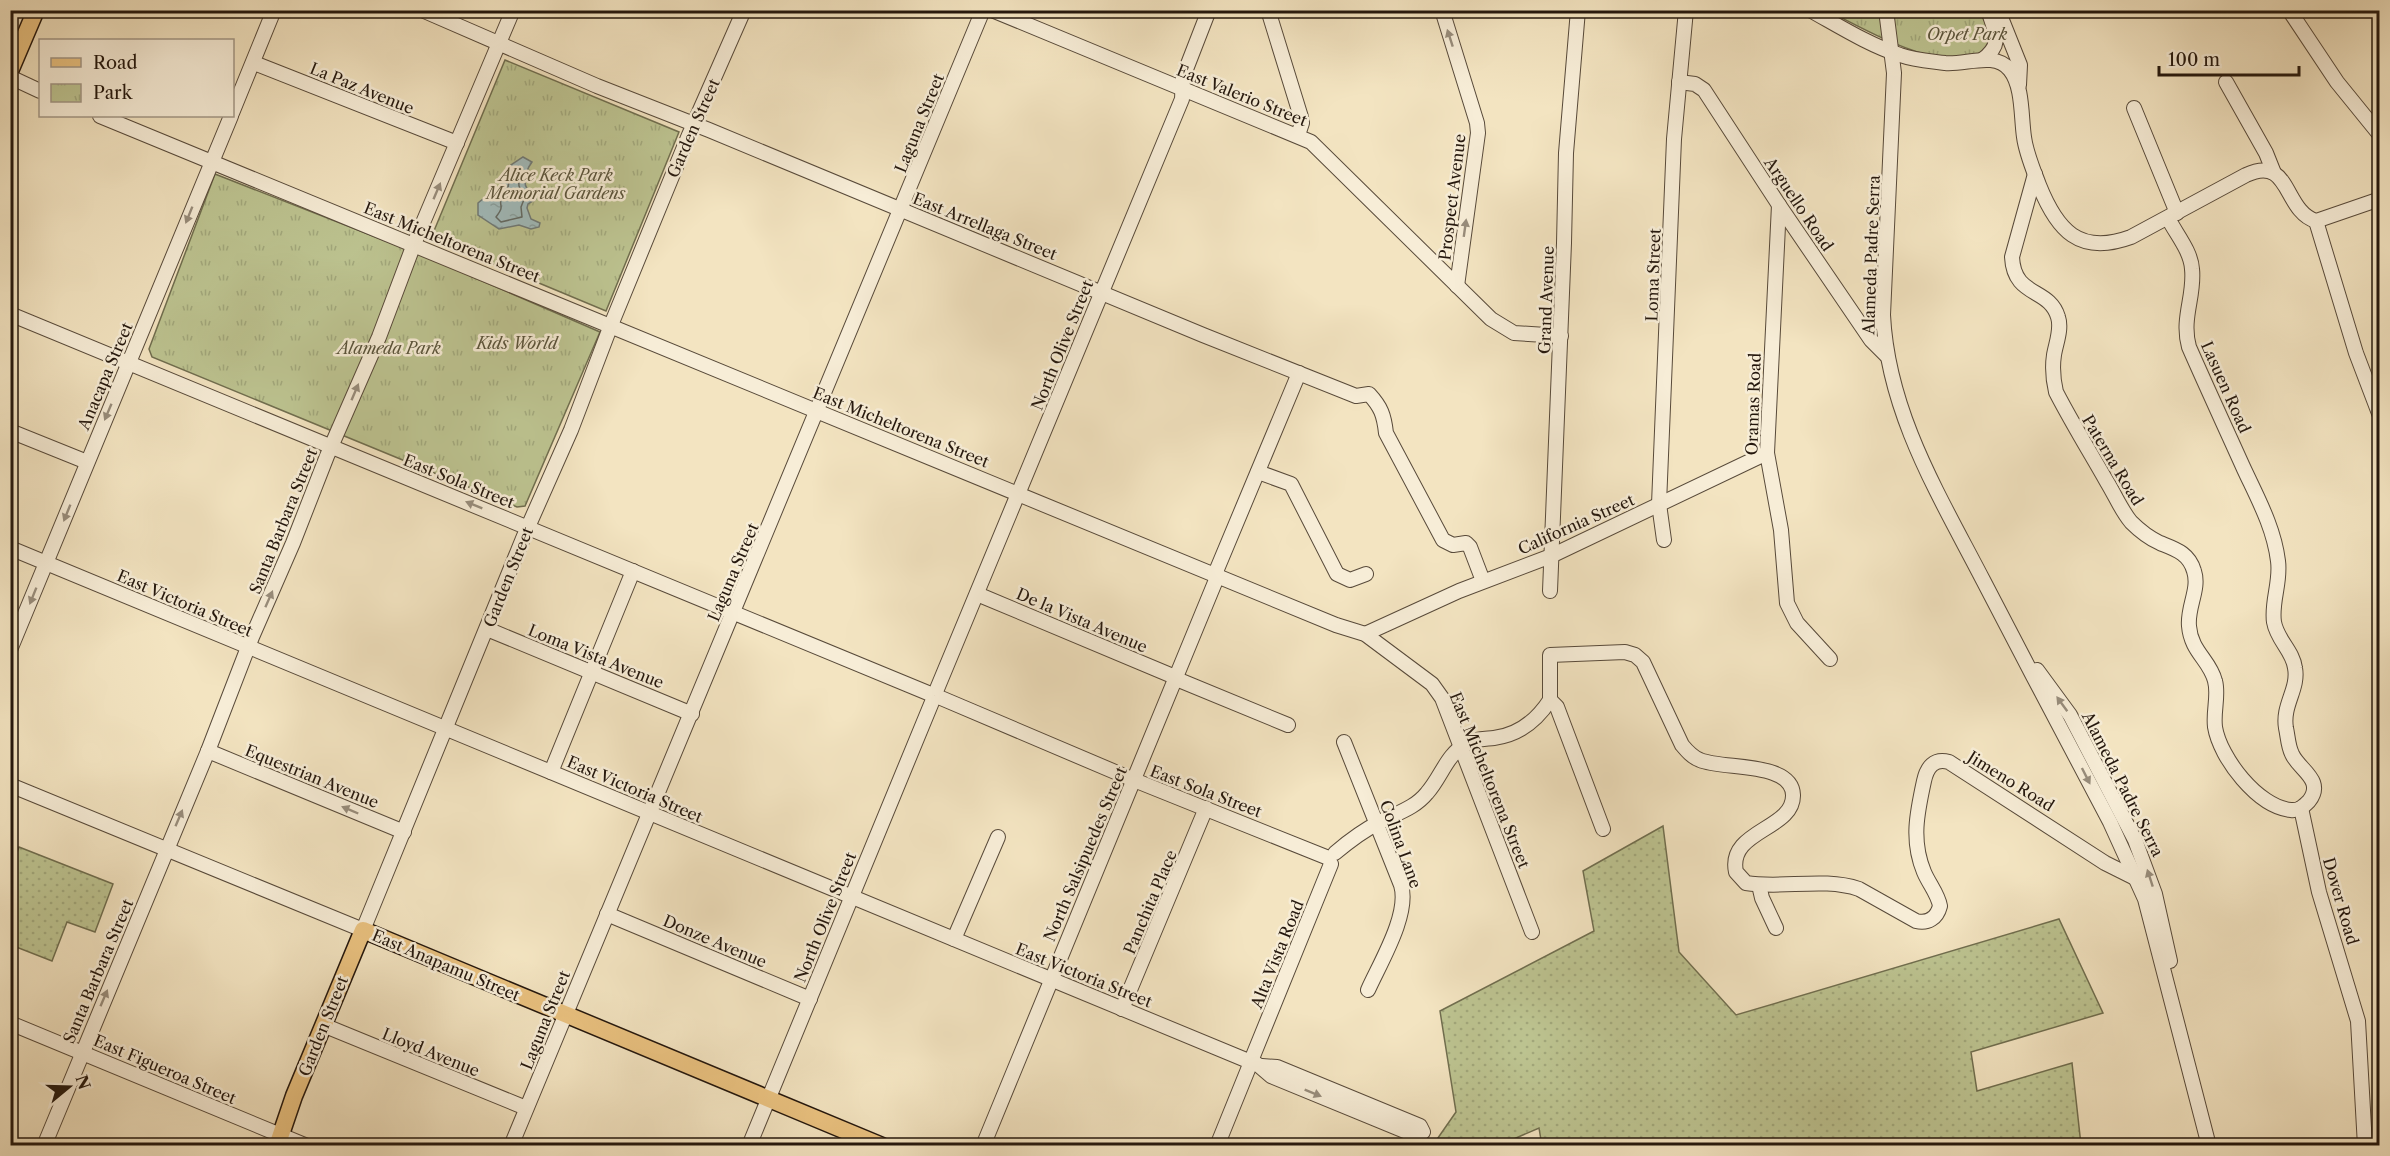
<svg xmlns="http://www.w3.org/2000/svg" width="2390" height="1156" viewBox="0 0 2390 1156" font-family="'Libre Caslon Text',serif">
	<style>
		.grass { fill: url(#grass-dots); stroke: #706e4f; stroke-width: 1.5 }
		.park { fill: url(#park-tufts); stroke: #706e4f; stroke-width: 1.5 }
		.water { fill: url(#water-ripples); stroke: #6f7a77; stroke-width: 1.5 }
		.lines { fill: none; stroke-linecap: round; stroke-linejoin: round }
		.shore { stroke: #626a65; stroke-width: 1.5 }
		.minor-casing { stroke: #584a3a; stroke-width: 16 }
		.major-casing { stroke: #24170d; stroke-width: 19 }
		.minor { stroke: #f7edd7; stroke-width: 14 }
		.major { stroke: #eac280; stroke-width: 16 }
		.oneway { fill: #988d7c }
		.labels { text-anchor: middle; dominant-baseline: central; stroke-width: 5; stroke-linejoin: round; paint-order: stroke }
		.park-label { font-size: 16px; font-style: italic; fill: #5a543b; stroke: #f7edd7 }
		.street-label { font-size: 16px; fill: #24170d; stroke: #f7edd7 }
	</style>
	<defs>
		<pattern id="grass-dots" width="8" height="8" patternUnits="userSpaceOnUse" patternTransform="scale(1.5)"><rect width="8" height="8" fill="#bdc491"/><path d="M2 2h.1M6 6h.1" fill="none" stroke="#a2a87c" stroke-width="1.8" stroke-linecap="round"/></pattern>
		<pattern id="park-tufts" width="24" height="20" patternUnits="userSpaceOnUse" patternTransform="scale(1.5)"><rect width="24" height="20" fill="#bdc491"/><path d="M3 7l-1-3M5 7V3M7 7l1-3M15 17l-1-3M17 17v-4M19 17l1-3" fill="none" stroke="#a2a87c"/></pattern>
		<pattern id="water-ripples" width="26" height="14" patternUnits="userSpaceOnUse" patternTransform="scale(1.5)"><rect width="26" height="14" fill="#a1bcbd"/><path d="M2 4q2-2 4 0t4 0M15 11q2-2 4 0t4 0" fill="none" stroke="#8aa1a1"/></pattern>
	</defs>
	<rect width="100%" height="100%" fill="#f3e4c1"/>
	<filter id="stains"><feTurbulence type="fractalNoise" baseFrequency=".00333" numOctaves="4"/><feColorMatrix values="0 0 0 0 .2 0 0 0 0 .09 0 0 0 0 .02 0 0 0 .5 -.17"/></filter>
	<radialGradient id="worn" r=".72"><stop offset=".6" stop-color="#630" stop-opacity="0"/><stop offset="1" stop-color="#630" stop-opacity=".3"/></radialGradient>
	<g class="grass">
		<polygon points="1663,826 1679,952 1736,1015 2059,919 2103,1013 1971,1052 1977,1091 2072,1063 2081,1145 1542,1146 1539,1128 1500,1145 1433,1145 1456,1112 1440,1011 1594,931 1583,871"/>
		<polygon points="19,847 113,884 95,932 67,922 52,961 11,945 11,868"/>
	</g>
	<g class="park">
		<path d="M1828 11H1984L1992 43C1958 86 1866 29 1828 11Z"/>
		<polygon points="505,60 679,132 606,311 431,238"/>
		<polygon points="215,174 429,258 600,332 525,506 517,507 152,357 149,349"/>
	</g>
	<path class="water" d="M523 157 532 162C524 173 520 189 535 194L536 199 528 204 527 208 531 219 540 223 539 227 531 229 519 225 499 229 478 215V203C484 197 492 194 500 190L503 174 508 167Z"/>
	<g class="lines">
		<path class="shore" d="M518 170 519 186 525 197 521 207 522 217 501 222 496 217C505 205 499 208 501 198 502 195 505 193 507 190 511 181 506 173 518 170Z"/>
		<g class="minor-casing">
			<g id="minor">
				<path d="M422 10 597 86 709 130 1203 335 1356 396 1369 394C1381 407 1384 415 1386 433L1443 540 1453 545 1466 543 1470 547 1483 581"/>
				<polyline points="992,10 1311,142 1491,319 1514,333 1561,336"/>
				<polyline points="1268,10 1301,117 1302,123 1298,135"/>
				<polyline points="1442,10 1477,123 1478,133 1457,286"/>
				<path d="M1810 10C1839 26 1869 45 1900 55 1914 60 1930 61 1945 63 1966 65 1995 51 2010 70 2023 86 2021 117 2024 137 2026 153 2033 169 2039 185 2057 230 2079 256 2131 237L2246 175C2291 154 2283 211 2316 221L2380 199"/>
				<path d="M1886 10 1894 73 1883 315C1888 413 1939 495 1983 580 2025 661 2067 741 2110 822L2145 899 2209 1146"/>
				<polyline points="1998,10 2020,65 2019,85"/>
				<polyline points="2289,10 2337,82 2380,135"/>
				<path d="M1982 60C2004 44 1995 32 1988 10"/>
				<polyline points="254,63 457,143"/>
				<polyline points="10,77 40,91"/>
				<polyline points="1679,82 1695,84 1704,90 1779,205 1871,340 1886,355"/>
				<polyline points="2226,82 2266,153 2274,173"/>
				<polyline points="2134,108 2177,213"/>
				<polyline points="232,113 274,10"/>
				<polyline points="100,116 1336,625 1365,634 1432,684 1442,698 1532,932"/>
				<path d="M2035 174 2012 257C2014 298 2049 287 2058 317 2062 329 2056 343 2054 355 2052 368 2053 379 2056 392 2072 423 2090 452 2107 482 2115 495 2121 510 2131 522 2139 530 2149 538 2160 543 2175 549 2189 553 2194 571 2200 589 2187 607 2189 626 2191 652 2210 660 2215 681 2219 695 2213 711 2215 727 2220 758 2258 807 2291 810 2299 811 2304 806 2309 801 2325 780 2299 770 2292 754 2288 746 2288 737 2286 728 2282 705 2299 689 2295 668 2293 651 2277 640 2274 622 2271 602 2281 582 2278 561 2274 528 2258 499 2244 469 2226 429 2207 388 2189 347 2181 318 2195 296 2192 269 2191 251 2176 234 2168 218"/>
				<polyline points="1779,205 1767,453 1781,530 1787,603 1797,623 1830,659"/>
				<polyline points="2316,221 2356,353 2380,416"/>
				<polyline points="10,314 928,693"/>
				<polyline points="10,431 87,462"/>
				<polyline points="1258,472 1291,484 1337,574 1350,580 1366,574"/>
				<polyline points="1664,540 1659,504 1674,139 1686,10"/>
				<polyline points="10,548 1246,1060"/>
				<polyline points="1215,574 1299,373"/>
				<polyline points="1550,591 1564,243 1566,153 1578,10"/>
				<polyline points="977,594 1175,677"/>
				<polyline points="487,629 692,714"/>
				<polyline points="1365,634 1459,591 1551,556 1767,453"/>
				<polyline points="10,650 231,116"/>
				<polyline points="2037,670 2070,715 2135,840 2155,894 2170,961"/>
				<polyline points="1174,678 1288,725"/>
				<polyline points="937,689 1182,99 1183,77 1209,10"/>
				<polyline points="941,698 1134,780 1326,857"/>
				<path d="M1344 742 1401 885C1410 914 1380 963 1368 990"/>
				<polyline points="208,751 404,832"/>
				<polyline points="551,772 633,571"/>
				<polyline points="10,785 363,930 524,536 571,430 611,325 689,135 744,10"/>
				<polyline points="2301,808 2319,892 2358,1021 2365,1146"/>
				<path d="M1603 829 1557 707 1550 700V655L1625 652 1635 655 1643 662 1682 745C1687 751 1692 757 1700 760 1723 770 1792 761 1793 795 1794 830 1727 830 1736 872L1746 883C1783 889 1823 877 1859 889L1916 921C1928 924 1937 918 1940 906 1938 894 1929 884 1924 872 1911 841 1917 813 1924 781 1927 767 1934 758 1949 762L2105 863 2137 879"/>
				<path d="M1335 853C1348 842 1364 830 1380 822 1397 813 1415 808 1427 793 1442 776 1446 755 1467 743 1475 739 1486 739 1494 738 1518 735 1537 720 1550 700"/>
				<polyline points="1759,885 1762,898 1776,928"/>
				<polyline points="607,914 810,999"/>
				<polyline points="954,939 998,837"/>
				<polyline points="1122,1009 1206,808"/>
				<polyline points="10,1023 307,1146"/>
				<polyline points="323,1025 526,1108"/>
				<polyline points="1253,1056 1331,864"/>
				<polyline points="1257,1064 1271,1076 1417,1136 1423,1132 1420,1126 1277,1067 1262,1066"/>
				<polyline points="44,1146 208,751 252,637 293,543 327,456 379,337 414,244 513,10"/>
				<polyline points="511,1146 983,10"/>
				<polyline points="749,1146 932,702"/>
				<polyline points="983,1146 1218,575"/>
				<polyline points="1217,1146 1249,1067"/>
			</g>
		</g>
		<g class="major-casing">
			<g id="major">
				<polyline points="10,71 36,10"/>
				<polyline points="277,1146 294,1096 363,930 882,1146"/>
			</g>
		</g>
		<use href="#minor" class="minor"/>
		<use href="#major" class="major"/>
	</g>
	<defs><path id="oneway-solid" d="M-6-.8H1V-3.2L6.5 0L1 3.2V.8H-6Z" transform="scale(1.5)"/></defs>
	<g class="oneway">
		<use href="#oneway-solid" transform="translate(1450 38) rotate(-108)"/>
		<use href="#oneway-solid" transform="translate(437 191) rotate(-67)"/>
		<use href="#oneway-solid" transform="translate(189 215) rotate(112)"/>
		<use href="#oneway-solid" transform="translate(1465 228) rotate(-82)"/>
		<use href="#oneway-solid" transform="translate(355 392) rotate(-67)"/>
		<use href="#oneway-solid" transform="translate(108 412) rotate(113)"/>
		<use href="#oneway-solid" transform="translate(474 505) rotate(-158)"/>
		<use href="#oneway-solid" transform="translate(67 513) rotate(112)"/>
		<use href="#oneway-solid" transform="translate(33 596) rotate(112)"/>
		<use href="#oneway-solid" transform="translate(269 599) rotate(-66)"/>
		<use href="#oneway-solid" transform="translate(2062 704) rotate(-126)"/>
		<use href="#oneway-solid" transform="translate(2086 776) rotate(63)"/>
		<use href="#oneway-solid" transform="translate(350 810) rotate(-157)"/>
		<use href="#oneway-solid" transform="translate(179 818) rotate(-67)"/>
		<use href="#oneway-solid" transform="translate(2150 878) rotate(-108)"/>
		<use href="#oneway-solid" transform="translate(104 998) rotate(-67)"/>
		<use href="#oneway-solid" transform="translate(1313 1093) rotate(22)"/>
	</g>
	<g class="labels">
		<g class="park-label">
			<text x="1967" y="34">Orpet Park</text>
			<text x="556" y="175">Alice Keck Park<tspan x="556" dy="18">Memorial Gardens</tspan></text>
			<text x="517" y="343">Kids World</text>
			<text x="389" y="348">Alameda Park</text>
		</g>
		<g class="street-label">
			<text transform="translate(362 88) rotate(22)">La Paz Avenue</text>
			<text transform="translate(1242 95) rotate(22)">East Valerio Street</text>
			<text transform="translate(919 123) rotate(-68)">Laguna Street</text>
			<text transform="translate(693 128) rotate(-66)">Garden Street</text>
			<text transform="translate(1452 197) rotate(-83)">Prospect Avenue</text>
			<text transform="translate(1799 204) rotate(56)">Arguello Road</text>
			<text transform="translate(985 226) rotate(22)">East Arrellaga Street</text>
			<text transform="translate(452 242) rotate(22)">East Micheltorena Street</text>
			<text transform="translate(1871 255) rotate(-88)">Alameda Padre Serra</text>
			<text transform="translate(1653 275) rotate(-88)">Loma Street</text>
			<text transform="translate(1546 300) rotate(-88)">Grand Avenue</text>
			<text transform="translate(1062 345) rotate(-68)">North Olive Street</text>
			<text transform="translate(105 376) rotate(-67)">Anacapa Street</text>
			<text transform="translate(2226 387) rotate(66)">Lasuen Road</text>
			<text transform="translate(1753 404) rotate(-88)">Oramas Road</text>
			<text transform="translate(901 427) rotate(22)">East Micheltorena Street</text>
			<text transform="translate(2113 460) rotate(59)">Paterna Road</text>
			<text transform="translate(459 481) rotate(22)">East Sola Street</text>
			<text transform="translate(283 521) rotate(-68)">Santa Barbara Street</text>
			<text transform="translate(1576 524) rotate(-24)">California Street</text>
			<text transform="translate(733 572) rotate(-67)">Laguna Street</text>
			<text transform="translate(508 577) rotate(-68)">Garden Street</text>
			<text transform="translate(185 603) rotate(23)">East Victoria Street</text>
			<text transform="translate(1082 620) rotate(23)">De la Vista Avenue</text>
			<text transform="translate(596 656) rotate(22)">Loma Vista Avenue</text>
			<text transform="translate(312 776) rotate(22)">Equestrian Avenue</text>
			<text transform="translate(1490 780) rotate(68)">East Micheltorena Street</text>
			<text transform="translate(2011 781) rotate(32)">Jimeno Road</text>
			<text transform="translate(2123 784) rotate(63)">Alameda Padre Serra</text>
			<text transform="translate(635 789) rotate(23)">East Victoria Street</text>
			<text transform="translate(1206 791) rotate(21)">East Sola Street</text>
			<text transform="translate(1401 844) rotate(70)">Colina Lane</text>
			<text transform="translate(1085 854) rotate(-67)">North Salsipuedes Street</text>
			<text transform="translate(2341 901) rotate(74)">Dover Road</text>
			<text transform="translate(1150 902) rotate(-67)">Panchita Place</text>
			<text transform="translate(825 917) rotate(-68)">North Olive Street</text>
			<text transform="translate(715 941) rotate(23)">Donze Avenue</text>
			<text transform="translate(1277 954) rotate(-68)">Alta Vista Road</text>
			<text transform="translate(446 965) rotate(23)">East Anapamu Street</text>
			<text transform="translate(98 971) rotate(-67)">Santa Barbara Street</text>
			<text transform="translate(1084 975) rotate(22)">East Victoria Street</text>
			<text transform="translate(545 1020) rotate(-68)">Laguna Street</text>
			<text transform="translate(323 1026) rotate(-68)">Garden Street</text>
			<text transform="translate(431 1052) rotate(22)">Lloyd Avenue</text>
			<text transform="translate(165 1069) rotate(23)">East Figueroa Street</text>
		</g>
	</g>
	<rect width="2390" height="1156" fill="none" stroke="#f3e4c1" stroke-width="36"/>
	<rect x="12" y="12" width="2366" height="1132" fill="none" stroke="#24170d" stroke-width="3"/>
	<rect x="18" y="18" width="2354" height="1120" fill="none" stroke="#24170d" stroke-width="1.5"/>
	<rect x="39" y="39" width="195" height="78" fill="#f7edd7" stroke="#a39786" stroke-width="1.5"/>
	<rect x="51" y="58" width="30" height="9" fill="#eac280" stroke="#a39786" stroke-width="1.5"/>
	<text x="93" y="69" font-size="18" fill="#24170d">Road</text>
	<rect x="51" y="84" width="30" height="18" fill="url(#park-tufts)" stroke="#a39786" stroke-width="1.5"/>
	<text x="93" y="99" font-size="18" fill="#24170d">Park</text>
	<g transform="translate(69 1087) rotate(71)" stroke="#f7edd7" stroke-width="4.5" paint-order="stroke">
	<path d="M0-4.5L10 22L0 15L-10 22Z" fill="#24170d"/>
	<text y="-9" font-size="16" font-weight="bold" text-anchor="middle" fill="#24170d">N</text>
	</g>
	<path d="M2159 66v9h140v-9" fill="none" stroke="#24170d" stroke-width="3"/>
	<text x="2168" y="66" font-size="18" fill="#24170d" stroke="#f7edd7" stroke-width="4.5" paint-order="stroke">100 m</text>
	<rect width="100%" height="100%" filter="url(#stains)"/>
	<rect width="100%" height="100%" fill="url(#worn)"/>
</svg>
